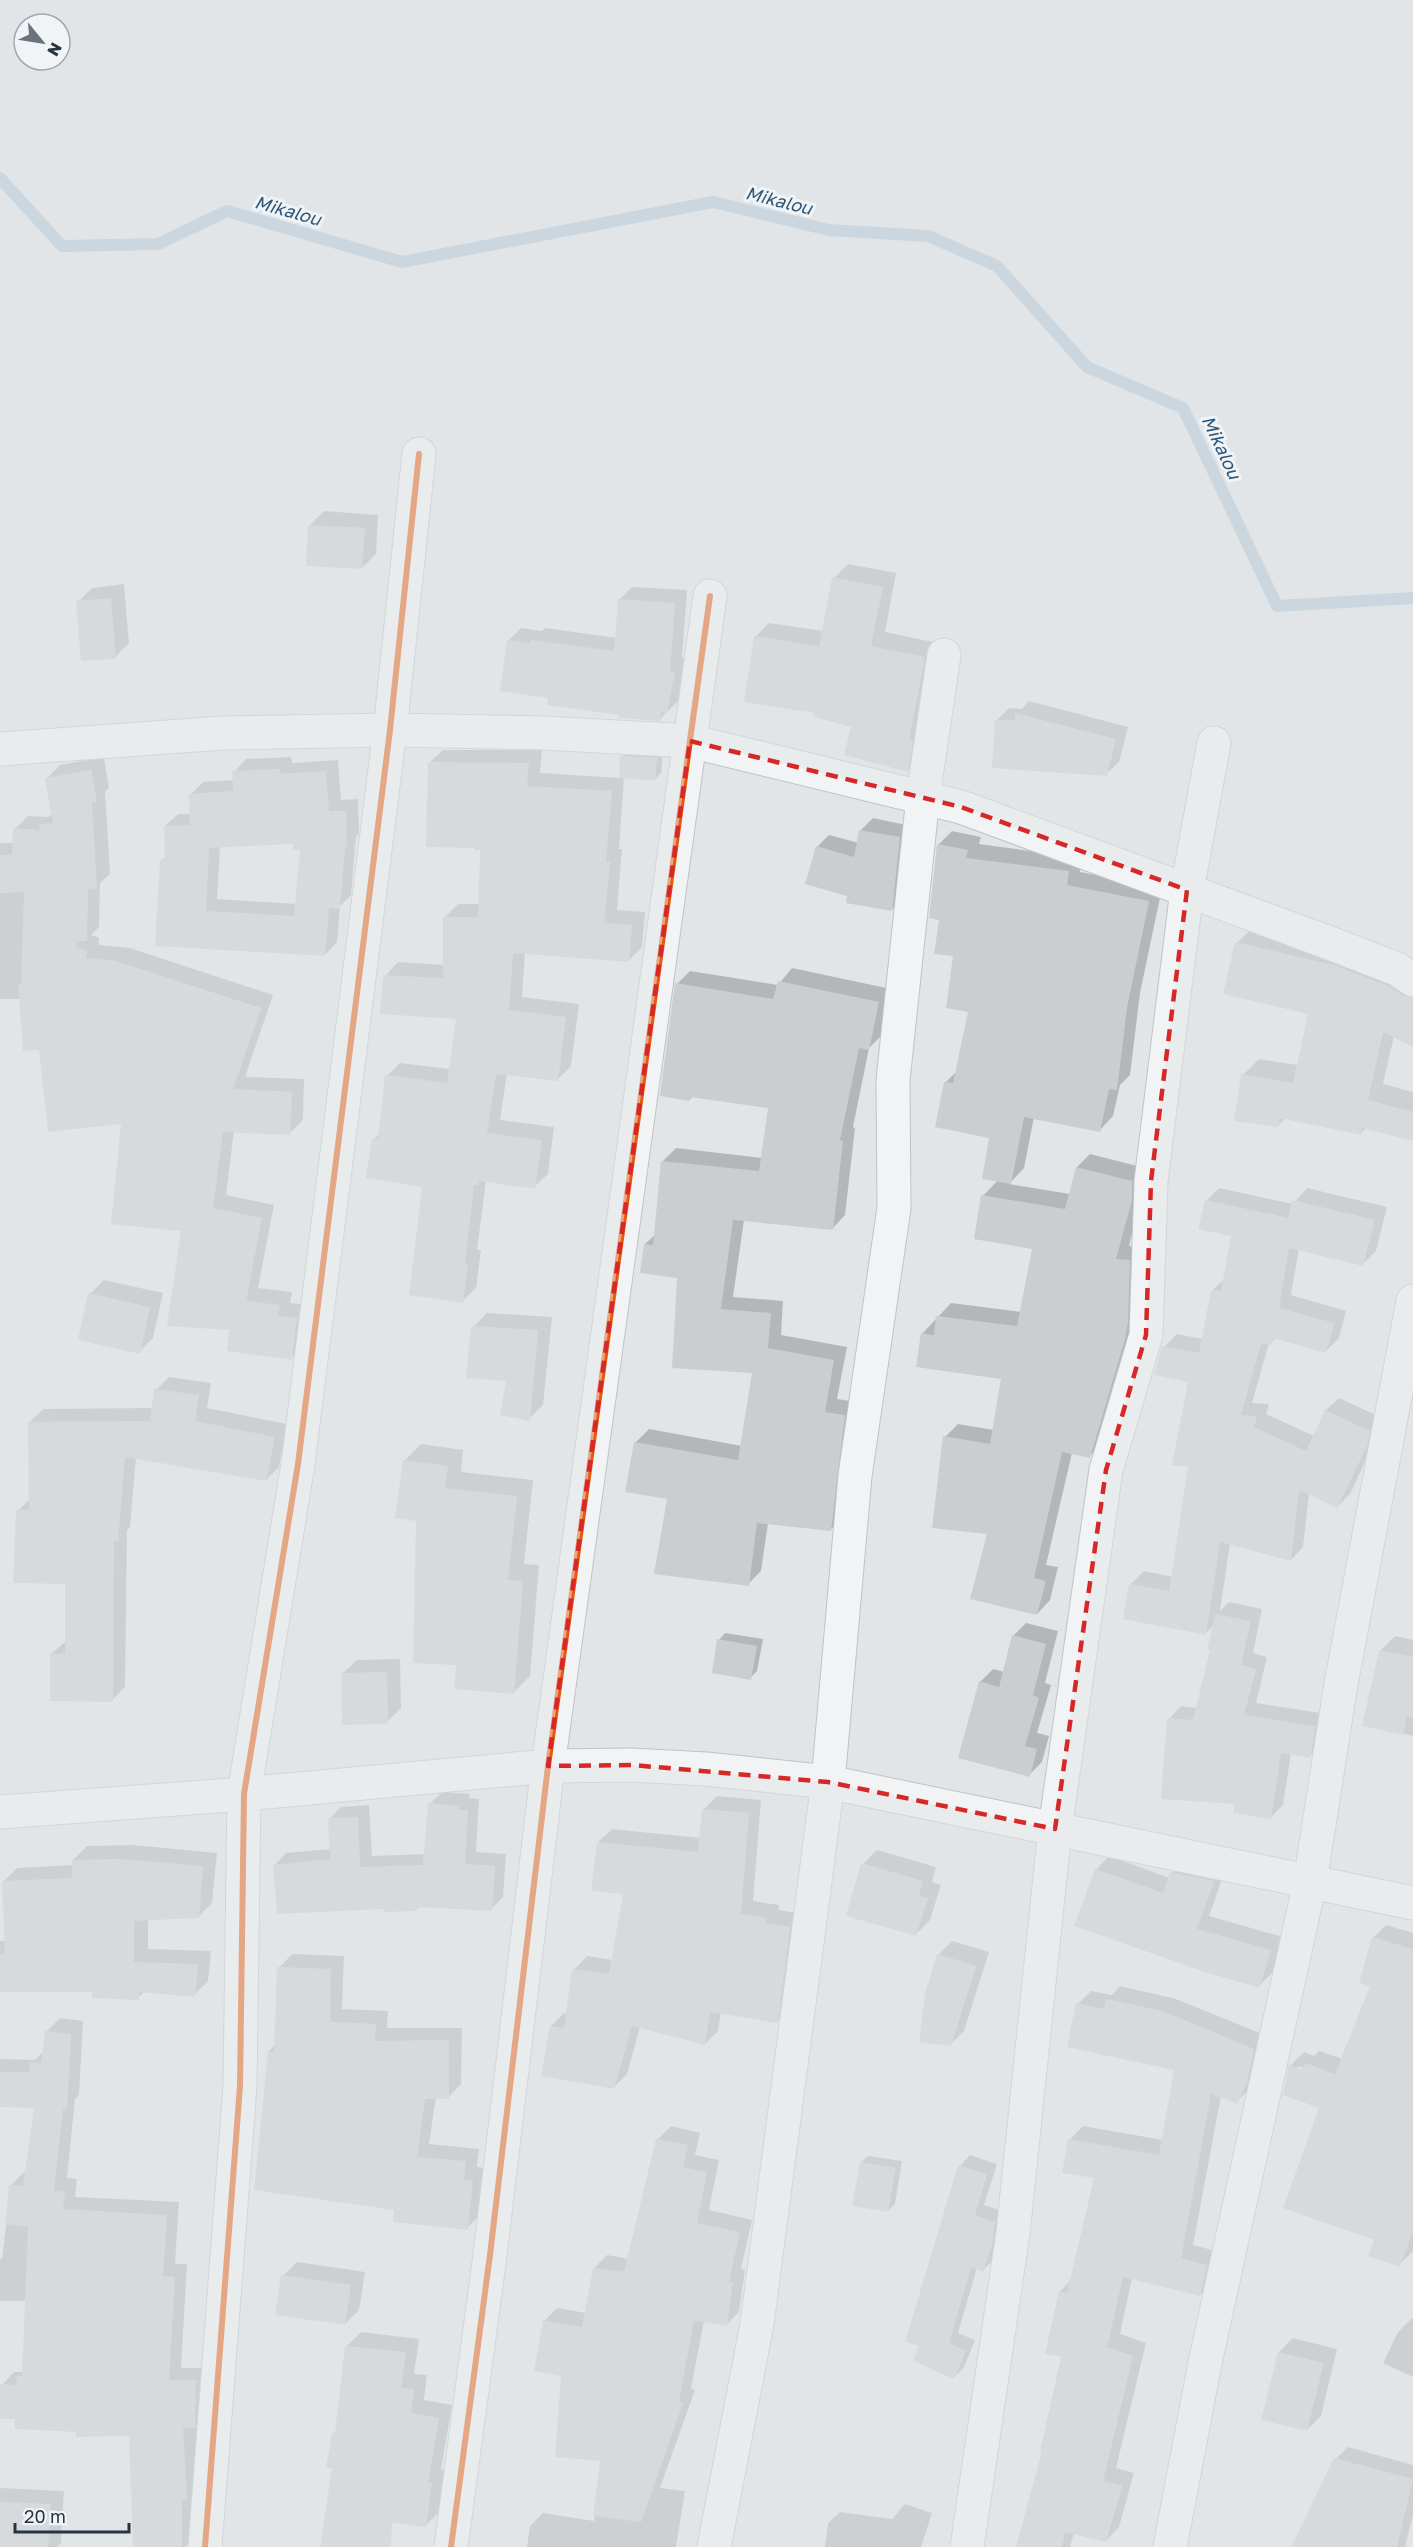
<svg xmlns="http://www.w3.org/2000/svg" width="1413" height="2547" viewBox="0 0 1413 2547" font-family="'Golos Text',sans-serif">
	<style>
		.shadow { fill: #0003; fill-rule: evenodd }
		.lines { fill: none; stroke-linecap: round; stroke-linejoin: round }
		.stream { stroke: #afc4d4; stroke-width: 12 }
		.building { fill: #cbcdd0; fill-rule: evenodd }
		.minor-casing { stroke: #c0c3c6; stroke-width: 35 }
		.minor { stroke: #f2f3f4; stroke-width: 33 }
		.cycleway-casing { stroke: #f0f4f7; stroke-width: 10 }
		.cycleway { stroke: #e8590c; stroke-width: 6 }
		.marked { fill: none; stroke: #d62828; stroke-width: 4.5; stroke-dasharray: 12 8; stroke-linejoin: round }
		.labels { text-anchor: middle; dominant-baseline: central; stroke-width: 6; stroke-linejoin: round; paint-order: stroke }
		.water-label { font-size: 18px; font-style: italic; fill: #2f5679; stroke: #f0f4f7 }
	</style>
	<rect width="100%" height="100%" fill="#e2e5e8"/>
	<g class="shadow">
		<polygon points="324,511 378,515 376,554 362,568 310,525"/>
		<polygon points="848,564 896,573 885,632 938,643 921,757 907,771 853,726 817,712 755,637 769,623 823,631 834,578"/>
		<polygon points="124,584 129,643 115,657 78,602 92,588"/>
		<polygon points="632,587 687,590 682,658 687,659 680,699 660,719 621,713 550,696 508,641 521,628 542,631 545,628 617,638 619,600"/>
		<polygon points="1029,701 1128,727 1119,762 1106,774 997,720 1009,708 1022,709"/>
		<polygon points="443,750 542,750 540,773 620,778 622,757 628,750 663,752 661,773 655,779 624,777 619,849 622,849 617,910 645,912 642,947 629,960 525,952 522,997 579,1004 571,1066 558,1079 507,1073 500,1120 554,1127 548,1174 534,1187 486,1181 477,1250 481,1250 476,1288 462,1301 424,1185 374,1139 381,1132 387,1076 400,1063 450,1069 458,1017 385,976 398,962 445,965 445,917 458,904 480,904 482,849 429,763"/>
		<polygon points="104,757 109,788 105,792 110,874 100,883 99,927 91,935 99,938 99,945 130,948 273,995 245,1077 304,1079 303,1120 290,1133 234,1131 226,1195 274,1205 258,1288 292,1292 290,1303 310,1305 304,1345 291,1359 231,1329 183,1230 123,1122 41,1048 21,999 0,999 0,843 14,843 15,829 28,816 48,817 53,813 47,778 60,765"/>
		<path d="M291 757 292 763 338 760 341 800 358 799 359 834 356 836 351 895 340 906 337 942 325 955 157 944 162 860 167 856 165 826 178 814H191L190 795 203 782 234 780V772L246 759ZM294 842 301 848 297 904 217 899 220 846Z"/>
		<polygon points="873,818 911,826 904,898 891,910 849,895 817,847 829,835 859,843 861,830"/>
		<polygon points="952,831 981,837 979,844 1081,858 1080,872 1162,888 1140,993 1130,1075 1120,1085 1113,1116 1100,1130 1034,1117 1024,1168 1009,1184 1070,1194 1077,1167 1090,1154 1145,1168 1144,1185 1129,1246 1142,1247 1138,1324 1103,1442 1090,1456 1072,1453 1046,1565 1058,1567 1050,1600 1037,1614 989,1533 945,1437 958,1424 994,1430 1003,1378 922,1334 951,1303 1021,1312 1034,1248 983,1196 998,1180 990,1136 945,1083 957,1071 970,1010 955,955 940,919 938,845"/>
		<polygon points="1253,927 1413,976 1413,1045 1394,1036 1383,1084 1413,1092 1413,1139 1366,1128 1360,1134 1286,1117 1278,1126 1243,1075 1259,1059 1298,1065 1310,1013 1237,943"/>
		<polygon points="792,968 891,989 882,1035 869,1048 853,1127 855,1128 845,1215 832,1229 744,1220 733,1297 783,1301 781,1335 847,1347 837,1399 857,1402 844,1516 831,1529 768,1523 761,1571 748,1584 669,1498 635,1443 649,1429 742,1446 754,1371 679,1277 645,1244 655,1235 663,1161 676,1148 762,1158 770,1107 693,1096 689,1100 677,984 690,971 778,985"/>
		<polygon points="1219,1188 1293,1204 1307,1188 1387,1207 1376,1251 1363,1264 1299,1249 1291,1295 1346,1311 1339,1338 1326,1351 1277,1338 1269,1343 1252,1403 1269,1404 1266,1414 1314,1436 1326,1410 1339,1398 1382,1418 1379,1432 1350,1494 1337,1507 1309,1494 1303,1547 1291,1560 1230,1543 1220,1611 1229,1602 1262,1609 1253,1653 1267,1657 1256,1703 1327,1714 1322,1743 1310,1756 1291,1753 1283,1805 1271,1817 1236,1803 1169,1719 1181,1706 1197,1708 1212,1649 1214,1625 1206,1633 1124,1618 1131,1584 1144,1571 1173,1577 1190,1466 1190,1381 1164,1347 1177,1334 1203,1339 1213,1290 1225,1278 1233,1235 1206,1201"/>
		<polygon points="104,1280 163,1293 153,1338 139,1352 90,1294"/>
		<polygon points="487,1313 552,1317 543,1405 529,1419 508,1380 473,1327"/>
		<polygon points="169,1377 211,1383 207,1408 287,1424 279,1467 266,1480 136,1458 130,1527 127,1530 125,1687 112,1700 51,1654 66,1641 66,1583 18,1511 31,1498 30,1422 43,1409 153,1408 156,1390"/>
		<polygon points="421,1444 463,1450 461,1472 533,1480 524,1564 539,1565 530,1676 514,1692 418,1520 404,1461"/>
		<polygon points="1026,1623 1058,1631 1045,1683 1051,1685 1037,1733 1049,1736 1042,1762 1029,1775 980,1682 993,1669 1004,1672 1013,1636"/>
		<polygon points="725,1633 763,1639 757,1671 750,1678 719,1640"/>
		<polygon points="1395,1636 1413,1640 1413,1736 1364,1725 1380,1651"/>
		<polygon points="400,1659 401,1708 387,1722 342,1674 357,1660"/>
		<polygon points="442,1792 470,1794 469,1798 479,1799 476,1852 506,1854 503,1897 491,1909 421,1905 416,1910 385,1907 274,1866 286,1853 331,1849 329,1819 341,1807 369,1805 372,1856 425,1854 430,1804"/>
		<polygon points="717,1796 761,1800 753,1901 779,1905 778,1910 803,1914 790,2008 777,2022 721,2012 718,2031 705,2044 640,2027 627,2074 614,2087 551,2026 564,2013 567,2014 574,1970 587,1956 613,1960 625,1893 598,1842 612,1829 701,1838 703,1810"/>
		<polygon points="133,1845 217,1853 212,1903 198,1917 148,1919 148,1949 211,1951 208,1981 194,1995 145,1991 138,1998 94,1991 0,1991 0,1941 6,1941 3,1882 17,1868 73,1865 73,1860 87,1846"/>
		<polygon points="877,1850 936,1867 932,1882 941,1885 930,1920 916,1934 863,1864"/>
		<polygon points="1109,1856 1170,1878 1172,1873 1185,1860 1226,1868 1209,1916 1283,1937 1272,1973 1259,1986 1096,1870"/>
		<path d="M1386 1925 1413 1933V2251L1399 2265 1321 2107 1291 2065 1304 2052 1314 2056 1319 2051 1343 2059 1372 1985 1373 1938ZM1298 2066 1310 2071 1309 2074 1298 2069Z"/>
		<polygon points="952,1941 989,1952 964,2031 950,2045 938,1955"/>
		<polygon points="292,1954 344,1956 342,2009 388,2011 387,2028 462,2028 461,2084 448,2097 436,2097 429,2144 479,2149 477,2167 486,2168 480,2215 467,2228 396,2209 269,2051 276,2044 279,1968"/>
		<polygon points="1120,1986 1176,1999 1267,2036 1250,2089 1236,2102 1221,2096 1193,2245 1220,2252 1213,2282 1200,2295 1132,2278 1120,2334 1146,2343 1116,2468 1134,2473 1119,2527 1106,2541 1074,2533 1070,2547 1018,2547 1044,2450 1063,2356 1060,2292 1071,2280 1095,2177 1070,2139 1083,2126 1163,2140 1176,2069 1078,2004 1091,1991 1112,1995"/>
		<polygon points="60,2018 83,2021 79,2095 75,2099 67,2178 77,2179 75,2197 179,2202 175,2264 187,2264 181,2368 208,2368 208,2413 196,2425 199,2485 194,2538 185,2547 135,2547 130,2435 78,2430 2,2385 14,2372 22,2372 27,2301 0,2301 0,2259 2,2259 11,2185 24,2172 27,2173 36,2107 0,2106 0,2059 35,2060 44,2051 47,2031"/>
		<polygon points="671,2126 700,2133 695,2155 719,2160 709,2210 752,2220 741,2269 745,2270 739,2312 726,2325 704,2321 691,2388 695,2390 660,2488 685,2491 676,2547 527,2547 530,2526 543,2513 594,2521 602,2459 563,2375 544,2321 557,2308 586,2313 594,2268 607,2255 629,2259 658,2139"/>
		<polygon points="970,2155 997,2164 984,2205 1005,2212 993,2260 983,2270 977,2268 958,2333 975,2340 964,2367 954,2377 921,2345 960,2166"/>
		<polygon points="868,2156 902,2161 895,2204 888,2211 861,2162"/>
		<polygon points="297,2262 365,2272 359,2310 345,2324 283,2276"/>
		<polygon points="1412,2318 1413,2319 1413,2377 1383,2363 1398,2332"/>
		<polygon points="361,2332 419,2339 414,2374 427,2375 424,2400 452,2405 441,2469 445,2470 439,2512 425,2526 333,2467 334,2433 337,2430 347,2346"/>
		<polygon points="1293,2338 1337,2349 1321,2416 1307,2430 1263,2419 1279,2352"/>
		<polygon points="1348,2447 1413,2465 1413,2515 1405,2547 1293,2547 1336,2459"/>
		<polygon points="0,2488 64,2491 61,2543 57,2547 0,2547"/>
		<polygon points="905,2504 932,2513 921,2547 825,2547 828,2523 840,2512 892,2519"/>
	</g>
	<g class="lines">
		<polyline class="stream" points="0,178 62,246 158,244 227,211 402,262 713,202 829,230 928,236 997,266 1087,367 1183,408 1277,606 1413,598"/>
	</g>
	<g class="building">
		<polygon points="308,525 365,528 362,569 306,566"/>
		<polygon points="832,577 883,587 871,646 925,657 909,739 913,740 908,772 844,755 851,727 814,717 815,713 744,702 754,636 819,646"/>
		<polygon points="111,598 116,659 81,661 76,601"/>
		<polygon points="618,599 675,603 670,671 675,672 667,713 661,712 660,721 619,718 619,715 547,705 548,698 500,691 507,640 530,643 531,640 614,651"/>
		<polygon points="1015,713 1116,739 1107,776 992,768 995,720 1015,720"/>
		<polygon points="620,756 657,758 655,781 619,778"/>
		<polygon points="428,762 529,763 527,786 612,791 606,862 610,862 604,923 632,925 629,962 513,953 509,1010 566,1017 558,1081 496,1074 487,1133 542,1140 535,1189 479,1181 479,1185 474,1185 465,1263 468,1263 463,1303 409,1295 422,1187 366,1178 372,1138 378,1139 385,1075 447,1083 456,1019 380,1014 383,975 443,978 443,917 478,917 480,850 474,850 474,848 426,847"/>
		<path d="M280 769V774L326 771 329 811H346L347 848H345L340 909 329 908 325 956 155 946 160 860H165L164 826 190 825 189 794 233 791 232 771ZM293 844V850H300L294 916 206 911 209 848Z"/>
		<polygon points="91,770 97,803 92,803 97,888 88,889 87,941 77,941 76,947 87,951 86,958 116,961 261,1008 233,1089 292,1092 290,1135 223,1132 213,1208 262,1218 246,1301 280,1305 278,1316 297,1318 292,1360 227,1351 229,1330 167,1326 181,1231 111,1224 121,1124 48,1132 39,1050 23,1051 18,984 21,984 24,892 0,893 0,855 12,855 13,828 40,830 39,824 53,823 45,778"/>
		<polygon points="859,830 900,837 892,911 846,903 847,896 805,884 816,846 854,857"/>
		<polygon points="937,844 968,850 966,858 1069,871 1067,885 1149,901 1127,1008 1117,1090 1109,1089 1100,1132 1024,1117 1011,1184 982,1179 989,1138 935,1127 944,1082 953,1083 968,1012 946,1008 953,956 934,954 939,920 929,918"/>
		<polygon points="1235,942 1334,965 1388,986 1402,995 1413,998 1413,1047 1383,1032 1368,1100 1413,1112 1413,1141 1362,1128 1361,1135 1280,1118 1278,1127 1234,1121 1241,1074 1293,1083 1308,1014 1223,994"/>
		<polygon points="778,981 879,1002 869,1050 859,1048 840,1140 843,1141 833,1230 733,1220 721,1309 771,1313 768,1348 834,1360 825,1412 845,1415 831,1531 757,1523 749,1586 654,1574 667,1499 625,1492 634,1442 738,1460 752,1373 672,1368 677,1278 640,1273 644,1244 653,1245 661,1161 759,1171 768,1108 690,1097 689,1101 660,1096 675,983 773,999"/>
		<polygon points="1076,1167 1132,1181 1132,1200 1116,1259 1130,1260 1128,1322 1125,1339 1090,1458 1062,1452 1034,1578 1046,1581 1037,1615 970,1599 987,1534 932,1528 943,1436 990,1444 1001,1379 916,1367 921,1333 934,1335 936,1316 1017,1326 1032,1249 974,1239 981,1195 1065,1209"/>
		<polygon points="1205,1200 1288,1218 1292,1200 1375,1220 1363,1266 1289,1248 1279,1308 1334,1323 1326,1353 1273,1338 1272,1345 1261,1343 1241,1415 1257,1416 1254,1427 1306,1451 1325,1410 1370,1431 1367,1446 1337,1508 1299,1490 1291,1561 1220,1542 1206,1635 1123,1619 1129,1584 1169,1591 1188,1467 1172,1465 1188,1382 1154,1375 1162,1346 1199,1353 1211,1290 1221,1291 1231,1236 1198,1229"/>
		<polygon points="88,1293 150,1307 140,1354 78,1340"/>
		<polygon points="471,1326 538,1330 530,1421 500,1415 506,1381 466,1378"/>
		<polygon points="154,1389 199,1395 195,1421 275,1437 266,1481 125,1457 118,1541 114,1541 113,1702 50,1701 50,1654 65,1653 65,1584 13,1583 16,1510 29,1510 28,1422 150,1421"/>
		<polygon points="403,1460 448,1466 445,1488 517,1496 508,1580 523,1581 514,1694 454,1689 456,1665 413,1663 416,1521 395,1518"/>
		<polygon points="1215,1614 1251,1621 1241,1665 1256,1669 1244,1715 1315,1726 1311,1758 1281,1753 1271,1819 1233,1813 1234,1804 1161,1799 1167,1718 1193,1720 1210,1650 1207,1650"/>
		<polygon points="1012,1635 1046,1644 1033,1695 1039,1698 1025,1746 1037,1749 1030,1777 958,1758 979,1681 999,1687"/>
		<polygon points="717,1639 757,1646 751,1680 712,1673"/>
		<polygon points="1379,1650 1413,1657 1413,1718 1407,1716 1403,1735 1362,1726"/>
		<polygon points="387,1672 388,1724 342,1725 341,1673"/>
		<polygon points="428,1803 459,1806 458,1810 468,1810 465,1864 495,1866 492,1911 417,1907 417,1911 384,1912 383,1909 277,1914 273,1865 330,1859 328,1818 358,1817 360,1867 423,1865"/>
		<polygon points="702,1809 749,1813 741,1914 767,1918 766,1923 790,1927 778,2023 710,2012 705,2045 632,2026 614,2089 541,2076 550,2026 564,2028 572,1969 609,1974 623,1894 591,1891 597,1842 698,1852"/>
		<polygon points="118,1859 203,1866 199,1918 134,1921 134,1962 198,1964 195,1997 139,1992 139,2000 92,1998 92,1992 0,1992 0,1954 5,1954 2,1881 72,1878 72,1860"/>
		<polygon points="861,1863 923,1881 919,1896 928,1898 916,1936 846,1916"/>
		<polygon points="1095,1869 1163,1893 1170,1872 1214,1881 1197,1929 1271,1950 1259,1988 1202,1971 1074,1926"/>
		<polygon points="1372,1937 1413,1949 1413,2230 1400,2267 1368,2256 1374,2240 1283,2208 1319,2108 1283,2095 1289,2064 1302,2070 1305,2063 1335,2074 1370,1986 1359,1983"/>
		<polygon points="937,1954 976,1966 951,2046 919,2042 925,1994"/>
		<polygon points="277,1967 331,1969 330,2022 376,2024 375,2041 449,2040 449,2099 425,2099 417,2157 466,2161 464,2180 473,2181 468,2230 393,2222 394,2210 254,2190 268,2051 274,2051"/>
		<polygon points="1106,1999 1163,2011 1254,2049 1247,2082 1237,2104 1211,2094 1181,2258 1207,2265 1200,2296 1123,2277 1107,2347 1133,2356 1103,2481 1122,2486 1106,2542 1065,2532 1062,2547 1016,2547 1042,2451 1040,2451 1061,2357 1045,2354 1059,2291 1067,2293 1094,2178 1062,2173 1068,2139 1159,2155 1174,2070 1067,2047 1076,2003 1104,2009"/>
		<polygon points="45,2031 71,2034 67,2109 63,2109 54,2191 65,2192 63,2209 167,2215 163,2276 175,2277 169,2380 196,2380 195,2428 183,2428 187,2499 182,2500 182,2547 133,2547 129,2436 76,2437 76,2432 15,2429 15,2419 0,2419 0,2384 16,2385 17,2375 22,2376 28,2227 5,2224 9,2185 23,2186 34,2108 0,2107 0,2072 29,2072 30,2062 41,2063"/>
		<polygon points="656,2139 688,2145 683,2167 707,2172 697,2223 740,2232 729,2282 733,2282 727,2326 694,2321 679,2401 683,2403 641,2522 593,2516 600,2461 555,2457 561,2376 534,2371 543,2320 582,2327 593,2268 624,2272"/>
		<polygon points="860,2162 896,2168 888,2212 852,2206"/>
		<polygon points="958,2165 987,2174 975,2215 995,2222 992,2245 983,2272 971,2267 949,2343 966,2351 954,2379 913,2361 919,2346 905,2342"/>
		<polygon points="281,2275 351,2285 345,2325 275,2315"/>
		<polygon points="345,2346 406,2352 401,2388 414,2389 411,2413 439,2418 428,2483 432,2483 426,2527 392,2523 391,2547 320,2547 332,2468 326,2468 332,2433 335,2433"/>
		<polygon points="1278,2352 1324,2363 1307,2431 1261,2420"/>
		<polygon points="1334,2458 1413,2479 1397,2547 1291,2547"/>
		<polygon points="0,2502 51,2504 48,2547 0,2547"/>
	</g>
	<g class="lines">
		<g class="minor-casing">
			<g id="minor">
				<polyline points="0,749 223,733 390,730 544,733 690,741 961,807 1327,942 1397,969 1413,980"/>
				<polyline points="0,1812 244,1794 548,1766 632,1765 706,1769 828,1782 1413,1903"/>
				<polyline points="205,2547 240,2086 244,1794 298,1464 390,730 419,454"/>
				<polyline points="451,2547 490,2255 548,1766 710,596"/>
				<polyline points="714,2547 757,2324 828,1782 855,1476 894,1208 893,1080 923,797 944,655"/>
				<polyline points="967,2547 1013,2233 1055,1829 1106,1470 1146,1335 1151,1181 1187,890 1214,743"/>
				<polyline points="1170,2547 1205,2363 1310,1882 1341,1684 1413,1301"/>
			</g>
		</g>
		<use href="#minor" class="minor"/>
		<g class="cycleway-casing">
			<g id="cycleway">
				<polyline points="205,2547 240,2086 244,1794 298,1464 390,730 419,454"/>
				<polyline points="451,2547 490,2255 548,1766 710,596"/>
			</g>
		</g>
		<use href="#cycleway" class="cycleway"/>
	</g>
	<path d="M0 0H1413V2547H0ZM690 741 961 807 1187 890 1151 1181 1146 1335 1106 1470 1055 1829 828 1782 632 1765 548 1766Z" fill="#e2e5e8" fill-opacity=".55" fill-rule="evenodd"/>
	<path class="marked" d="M690 741 961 807 1187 890 1151 1181 1146 1335 1106 1470 1055 1829 828 1782 632 1765 548 1766Z"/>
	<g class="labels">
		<g class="water-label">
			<text transform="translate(779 200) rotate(14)">Mikalou</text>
			<text transform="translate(288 210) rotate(16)">Mikalou</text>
			<text transform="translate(1222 447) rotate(65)">Mikalou</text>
		</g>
	</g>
	<g transform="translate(42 42) rotate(120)"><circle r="28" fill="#f0f4f7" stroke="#a0a7af" stroke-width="1.5"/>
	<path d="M0-4.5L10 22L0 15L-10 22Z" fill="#69727d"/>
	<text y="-9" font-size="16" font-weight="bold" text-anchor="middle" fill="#283443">N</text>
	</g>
	<path d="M15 2523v9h114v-9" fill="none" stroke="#283443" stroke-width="3"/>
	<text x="24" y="2523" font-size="18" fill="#283443" stroke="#f0f4f7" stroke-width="4.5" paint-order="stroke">20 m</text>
</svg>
